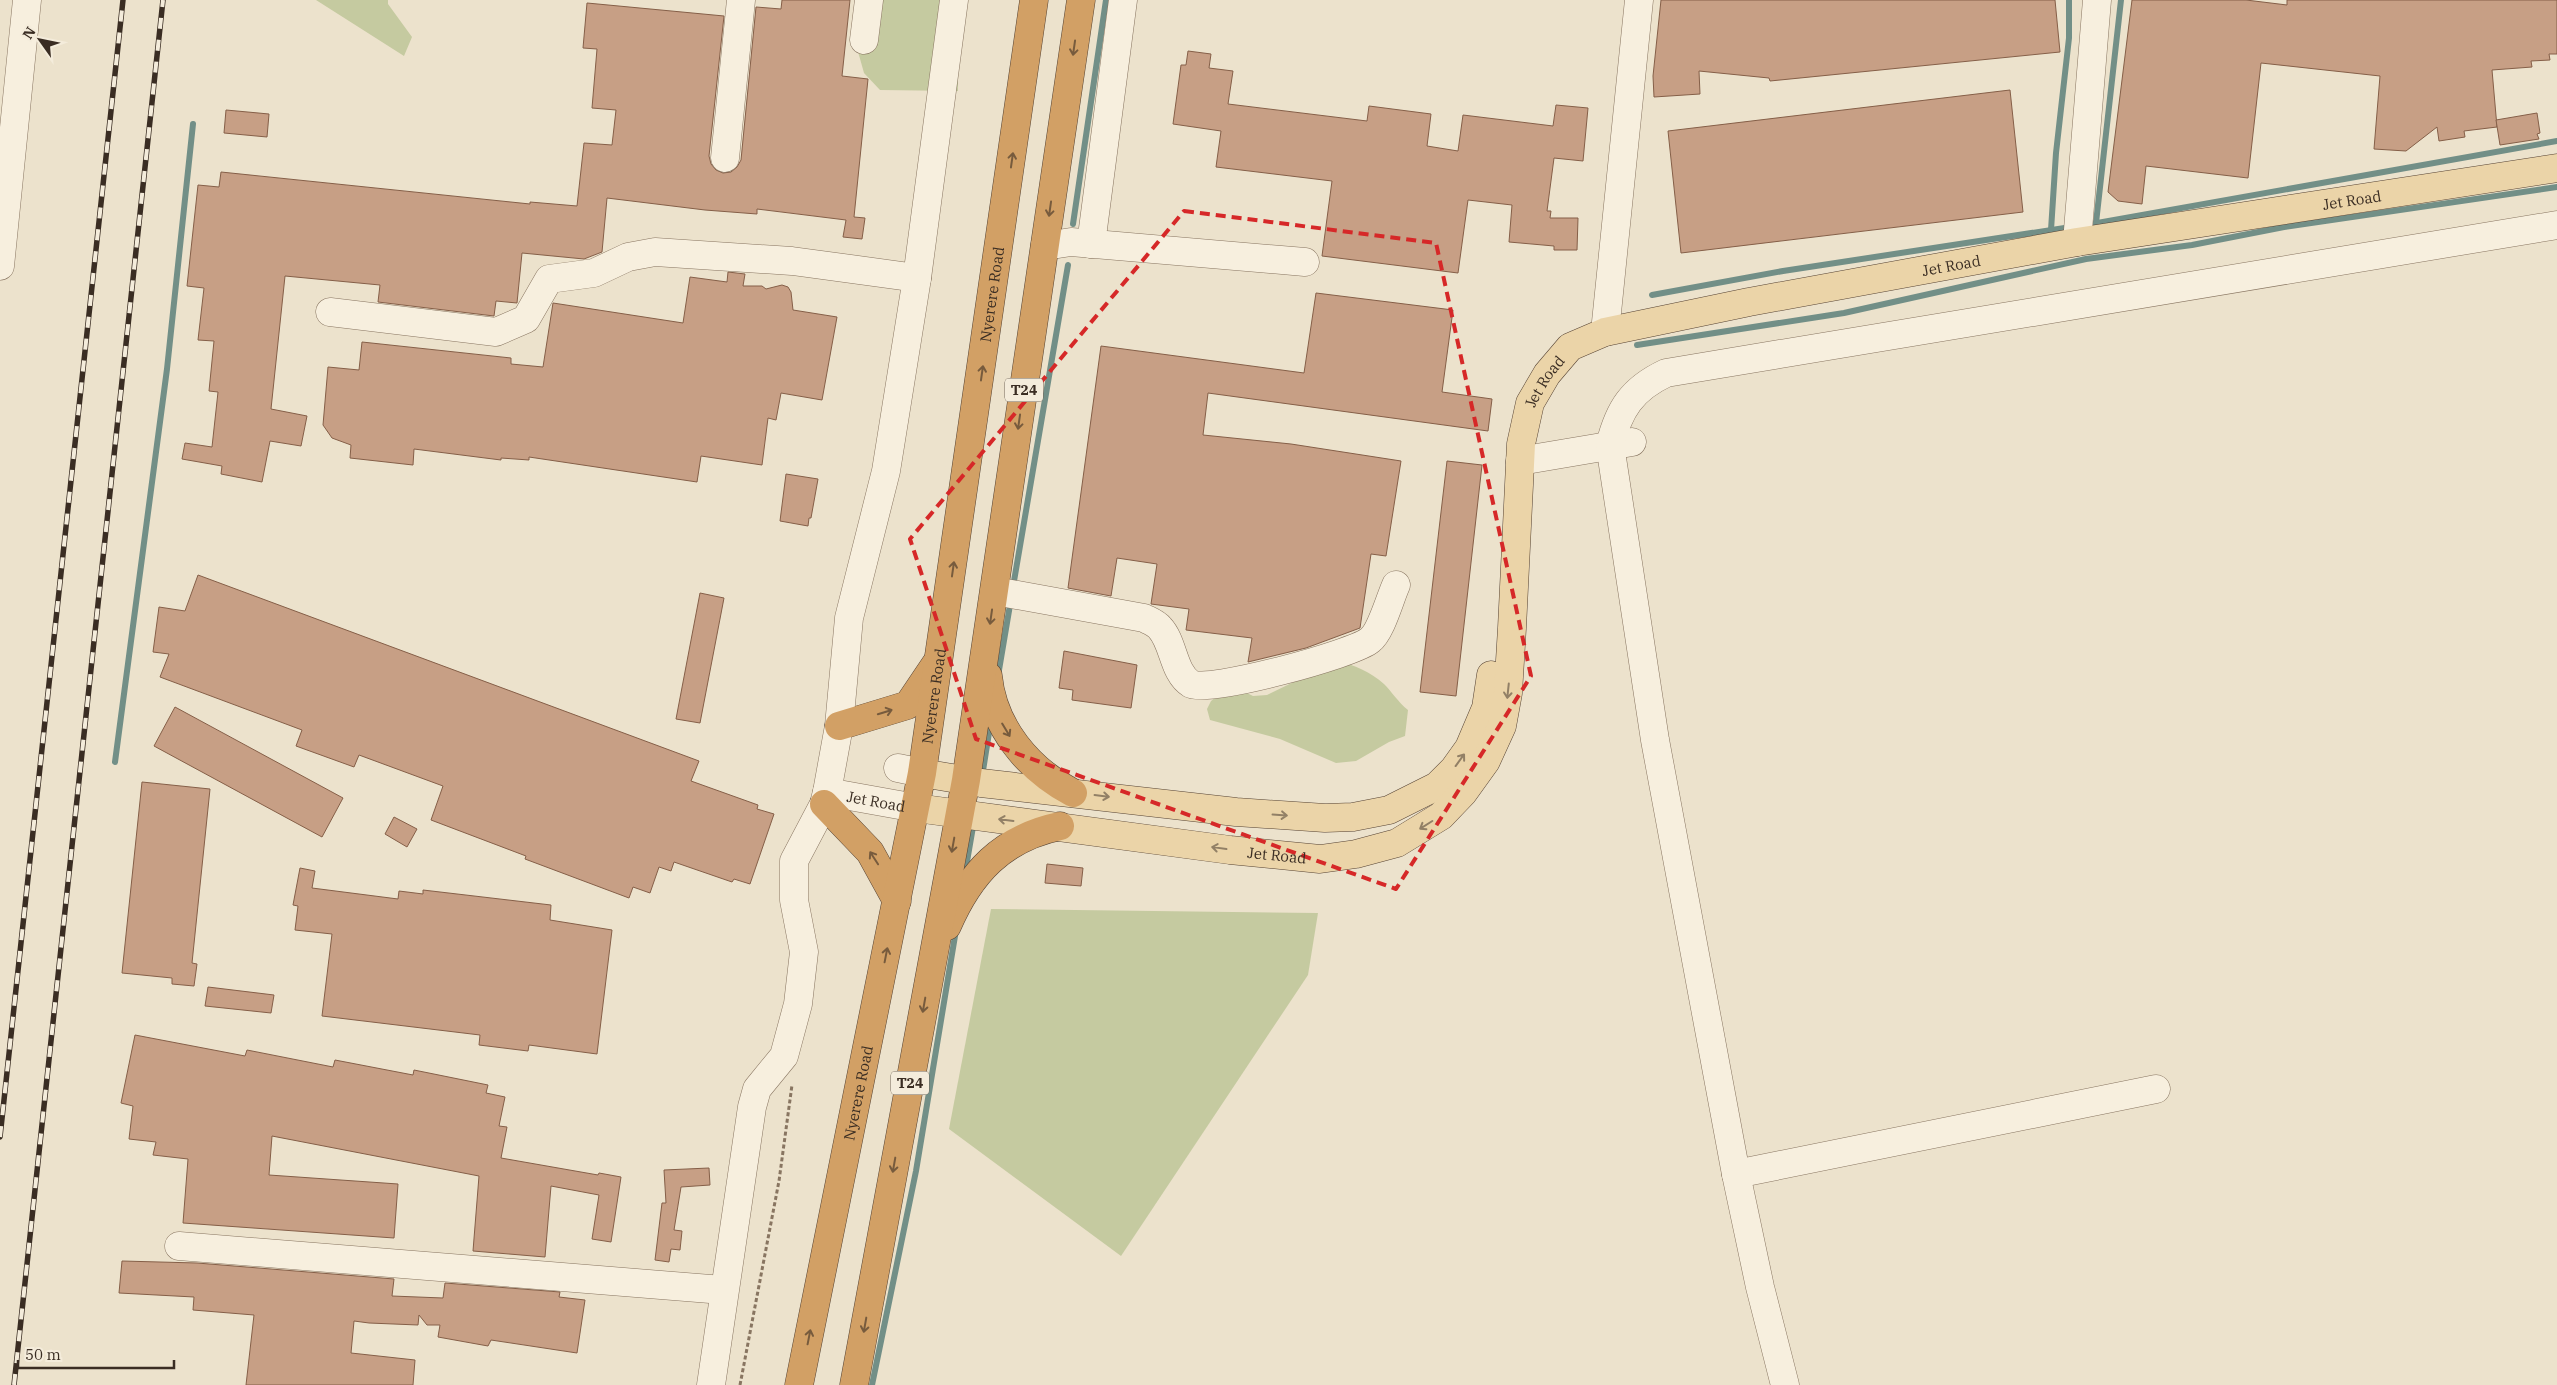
<svg xmlns="http://www.w3.org/2000/svg" width="2557" height="1385" viewBox="0 0 2557 1385" font-family="'IBM Plex Serif',serif">
	<style>
		.green { fill: #c5caa0 }
		.lines { fill: none; stroke-linecap: round; stroke-linejoin: round }
		.stream { stroke: #728f87; stroke-width: 6 }
		.building { fill: #c79f85; stroke: #855f48 }
		.minor-casing { stroke: #887561; stroke-width: 29 }
		.major-casing { stroke: #564334; stroke-width: 29 }
		.highway-casing { stroke: #564334; stroke-width: 29 }
		.path { stroke: #887561; stroke-width: 3; stroke-dasharray: 4 2.5; stroke-linecap: butt }
		.minor { stroke: #f7efde; stroke-width: 28 }
		.major { stroke: #ebd4a8; stroke-width: 28 }
		.highway { stroke: #d2a065; stroke-width: 28 }
		.rail-casing { stroke: #3a2d23; stroke-width: 5.5 }
		.rail { stroke: #f4ecdb; stroke-width: 4; stroke-dasharray: 11; stroke-linecap: butt }
		.oneway { stroke: #775b3d }
		.oneway2 { stroke: #928066 }
		.marked { fill: none; stroke: #d62828; stroke-width: 4; stroke-dasharray: 10 6; stroke-linejoin: round }
		.labels { text-anchor: middle; dominant-baseline: central; stroke-width: 4; stroke-linejoin: round; paint-order: stroke }
		.shield { fill: #f4ecdb; stroke: #72665a; stroke-width: 1 }
		.shield-label { font-size: 14px; font-weight: bold; fill: #3a2d23 }
		.street-label { font-size: 15px; fill: #3a2d23; stroke: #f4ecdb }
	</style>
	<rect width="100%" height="100%" fill="#ece2cc"/>
	<g class="green">
		<polygon points="316,0 388,0 388,4 412,37 404,56"/>
		<polygon points="878,0 945,0 958,45 958,91 880,90 864,73 857,48"/>
		<path d="M1337 661C1354 665 1371 672 1384 684 1392 692 1398 702 1408 710L1405 736 1389 742 1356 761 1336 763 1280 739 1210 720 1207 709 1211 701 1220 694 1243 691 1253 696 1267 695Z"/>
		<polygon points="991,909 1318,913 1308,975 1121,1256 949,1129"/>
	</g>
	<g class="lines">
		<g class="stream">
			<polyline points="2096,223 2121,0"/>
			<polyline points="1073,224 1106,0"/>
			<polyline points="2086,225 2557,141"/>
			<polyline points="2051,230 2056,153 2069,38 2069,0"/>
			<polyline points="1652,295 1783,271 2071,227"/>
			<polyline points="1637,345 1844,313 2086,259 2192,245 2284,227 2557,187"/>
			<polyline points="1013,587 1068,265"/>
			<polyline points="998,676 1011,599"/>
			<polyline points="115,762 167,369 193,124"/>
			<polyline points="982,777 991,720"/>
			<polyline points="965,873 974,821"/>
			<polyline points="872,1385 916,1171 956,930"/>
		</g>
	</g>
	<g class="building">
		<polygon points="782,0 850,0 842,76 868,79 854,217 865,218 862,239 843,237 846,220 757,209 757,214 705,210 607,198 602,252 584,259 522,253 517,303 496,301 494,316 378,302 380,285 285,276 271,409 307,416 301,446 270,441 262,482 221,474 222,466 182,459 185,443 212,447 218,392 209,391 214,341 198,340 204,288 187,286 198,185 219,187 221,172 530,204 530,202 577,206 584,143 612,145 616,110 592,108 597,49 583,48 587,3 724,16 709,156 711,164 716,170 723,173 731,172 737,167 741,160 756,7 781,9"/>
		<polygon points="1661,0 2055,0 2060,52 1770,81 1769,78 1699,71 1700,94 1654,97 1653,76"/>
		<polygon points="2132,0 2246,0 2287,5 2287,0 2557,0 2557,54 2549,54 2550,60 2531,61 2532,67 2492,70 2497,127 2464,131 2465,137 2439,141 2437,127 2406,151 2374,149 2380,76 2261,63 2248,178 2146,166 2142,204 2118,201 2108,192"/>
		<polygon points="1188,51 1211,54 1209,68 1233,71 1228,104 1367,121 1369,106 1431,114 1427,146 1458,151 1463,115 1553,126 1556,105 1588,108 1583,161 1554,158 1547,211 1551,211 1550,218 1578,218 1577,250 1554,250 1554,246 1509,242 1512,205 1468,200 1458,273 1322,256 1332,181 1216,167 1221,131 1173,124 1181,65 1186,65"/>
		<polygon points="2010,90 2023,212 1681,253 1668,131"/>
		<polygon points="226,110 269,114 267,137 224,133"/>
		<polygon points="2537,113 2540,133 2537,134 2539,139 2500,145 2496,120"/>
		<polygon points="728,272 745,274 743,286 762,286 766,289 782,285 788,287 791,292 793,310 837,317 822,400 781,393 776,420 768,418 762,465 701,456 697,482 529,457 529,460 501,458 501,460 414,449 413,465 350,458 351,445 332,438 323,425 328,367 359,370 362,342 511,358 511,364 543,367 553,303 683,323 690,277 727,282"/>
		<polygon points="1316,293 1453,310 1442,392 1492,399 1488,431 1208,393 1203,435 1291,444 1401,461 1386,556 1371,554 1360,628 1306,648 1248,662 1252,638 1186,630 1189,609 1151,604 1157,564 1117,558 1111,596 1068,588 1101,346 1304,373"/>
		<polygon points="1447,461 1482,465 1456,696 1420,692"/>
		<polygon points="786,474 818,479 811,518 809,518 808,526 780,521"/>
		<polygon points="198,575 699,761 691,781 758,805 757,809 774,814 750,884 734,879 732,882 674,862 671,871 659,867 650,893 633,887 629,898 525,859 526,856 431,820 443,786 359,755 354,767 296,746 302,730 160,677 169,654 153,652 159,607 185,611"/>
		<polygon points="700,593 724,598 700,723 676,719"/>
		<polygon points="1064,651 1137,665 1131,708 1072,700 1073,690 1059,688"/>
		<polygon points="175,707 343,798 322,837 154,746"/>
		<polygon points="142,782 210,789 192,963 197,964 194,986 172,984 172,978 122,973"/>
		<polygon points="394,817 417,829 407,847 385,834"/>
		<polygon points="1047,864 1083,868 1081,886 1045,883"/>
		<polygon points="300,868 315,871 312,888 398,899 399,891 423,894 423,890 551,905 550,920 612,930 597,1054 529,1045 528,1051 479,1045 480,1035 322,1016 332,934 295,930 298,906 293,905"/>
		<polygon points="208,987 274,995 271,1013 205,1006"/>
		<polygon points="135,1035 245,1056 247,1050 333,1067 335,1060 413,1075 414,1070 488,1085 486,1093 505,1097 499,1126 507,1127 501,1158 598,1175 599,1173 621,1177 611,1242 592,1239 599,1195 551,1186 545,1257 473,1251 479,1176 272,1136 269,1175 398,1184 394,1238 183,1223 188,1159 153,1155 156,1142 129,1139 133,1106 121,1103"/>
		<polygon points="709,1168 710,1185 681,1187 674,1230 682,1231 680,1250 671,1249 669,1262 655,1260 662,1203 666,1203 664,1170"/>
		<polygon points="122,1261 197,1263 394,1279 392,1296 443,1298 445,1283 560,1292 559,1297 585,1300 577,1353 491,1340 488,1346 438,1337 440,1325 427,1325 419,1315 418,1325 369,1323 354,1321 351,1353 415,1360 413,1385 246,1385 254,1315 193,1310 194,1297 119,1293"/>
	</g>
	<g class="lines">
		<g class="minor-casing">
			<g id="minor">
				<polyline points="864,40 869,0"/>
				<polyline points="725,158 741,0"/>
				<polyline points="2077,242 2097,0"/>
				<polyline points="1091,244 1123,0"/>
				<polyline points="1045,246 1071,242 1305,262"/>
				<polyline points="0,266 27,0"/>
				<polyline points="330,312 496,332 526,319 549,279 594,273 628,257 655,252 792,261 917,278"/>
				<polyline points="1605,332 1639,0"/>
				<polyline points="1520,461 1632,442"/>
				<path d="M995 591 1144 618C1150 621 1156 623 1160 628 1174 643 1173 673 1191 684 1206 694 1354 654 1370 640 1381 632 1390 598 1396 585"/>
				<polyline points="898,768 922,773"/>
				<path id="s1" d="M827 792 916 808"/>
				<polyline points="1736,1174 2156,1089"/>
				<polyline points="179,1246 723,1290"/>
				<polyline points="711,1385 752,1107 757,1089 784,1056 798,1004 804,952 794,900 794,861 824,804 827,792 839,726 849,618 886,471 917,278 954,0"/>
				<path d="M1785 1385 1760 1287 1736 1174 1655 740 1610 445C1619 409 1632 389 1666 373L2557 225"/>
			</g>
		</g>
		<g class="major-casing">
			<g id="major">
				<polyline points="922,773 981,783 1236,812 1325,818 1353,817 1389,810 1437,786 1454,769 1469,748 1486,708 1491,675"/>
				<path id="s2" d="M916 808 1230 850 1320 859 1356 854 1397 843 1441 816 1463 793 1486 761 1502 726 1508 693 1512 628 1521 444 1530 403 1547 374 1570 347 1605 332 1749 302 2077 242 2557 168"/>
			</g>
		</g>
		<g class="highway-casing">
			<g id="highway">
				<path d="M988 676C993 727 1028 769 1073 793"/>
				<polyline points="839,726 908,705 935,665"/>
				<polyline points="824,804 870,852 897,901"/>
				<path d="M947 926C970 873 1002 838 1060 826"/>
				<path id="s3" d="M799 1385 922 773 1034 0"/>
				<polyline points="854,1385 966,780 1081,0"/>
			</g>
		</g>
		<polyline class="path" points="740,1385 779,1181 792,1085"/>
		<use href="#minor" class="minor"/>
		<use href="#major" class="major"/>
		<use href="#highway" class="highway"/>
		<g class="rail-casing">
			<g id="rail">
				<polyline points="0,1137 123,0"/>
				<polyline points="14,1385 163,0"/>
			</g>
		</g>
		<use href="#rail" class="rail"/>
	</g>
	<defs><path id="oneway-shaft" d="M-6 0H5M1.5-3L5.5 0L1.5 3" fill="none" stroke-width="1.6" stroke-linecap="round" stroke-linejoin="round" transform="scale(1.25)"/></defs>
	<g class="oneway">
		<use href="#oneway-shaft" transform="translate(1074 48) rotate(98)"/>
		<use href="#oneway-shaft" transform="translate(1012 160) rotate(-82)"/>
		<use href="#oneway-shaft" transform="translate(1050 209) rotate(98)"/>
		<use href="#oneway-shaft" transform="translate(982 373) rotate(-82)"/>
		<use href="#oneway-shaft" transform="translate(1019 422) rotate(98)"/>
		<use href="#oneway-shaft" transform="translate(953 569) rotate(-82)"/>
		<use href="#oneway-shaft" transform="translate(991 617) rotate(98)"/>
		<use href="#oneway-shaft" transform="translate(885 712) rotate(-17)"/>
		<use href="#oneway-shaft" transform="translate(1006 730) rotate(59)"/>
		<use href="#oneway-shaft" transform="translate(953 845) rotate(100)"/>
		<use href="#oneway-shaft" transform="translate(874 858) rotate(-123)"/>
		<use href="#oneway-shaft" transform="translate(886 955) rotate(-79)"/>
		<use href="#oneway-shaft" transform="translate(924 1005) rotate(100)"/>
		<use href="#oneway-shaft" transform="translate(894 1165) rotate(100)"/>
		<use href="#oneway-shaft" transform="translate(865 1325) rotate(100)"/>
		<use href="#oneway-shaft" transform="translate(809 1337) rotate(-79)"/>
	</g>
	<g class="oneway2">
		<use href="#oneway-shaft" transform="translate(1508 691) rotate(96)"/>
		<use href="#oneway-shaft" transform="translate(1460 760) rotate(-54)"/>
		<use href="#oneway-shaft" transform="translate(1102 796) rotate(7)"/>
		<use href="#oneway-shaft" transform="translate(1280 815) rotate(4)"/>
		<use href="#oneway-shaft" transform="translate(1006 820) rotate(-173)"/>
		<use href="#oneway-shaft" transform="translate(1426 825) rotate(148)"/>
		<use href="#oneway-shaft" transform="translate(1219 848) rotate(-172)"/>
	</g>
	<path class="marked" d="M1184 211 1436 243 1531 676 1396 889 976 739 910 539Z"/>
	<g class="labels">
		<g class="shield">
			<rect x="1005" y="378.5" width="38" height="23" rx="4"/>
			<rect x="891" y="1071.5" width="38" height="23" rx="4"/>
		</g>
		<g class="shield-label">
			<text x="1024" y="390">T24</text>
			<text x="910" y="1083">T24</text>
		</g>
		<g class="street-label">
			<text stroke="none"><textPath href="#s2" startOffset="1838">Jet Road</textPath></text>
			<text stroke="none"><textPath href="#s2" startOffset="1432">Jet Road</textPath></text>
			<text stroke="none"><textPath href="#s3" startOffset="1108">Nyerere Road</textPath></text>
			<text stroke="none"><textPath href="#s2" startOffset="998">Jet Road</textPath></text>
			<text stroke="none"><textPath href="#s3" startOffset="702">Nyerere Road</textPath></text>
			<text stroke="none"><textPath href="#s1" startOffset="50">Jet Road</textPath></text>
			<text stroke="none"><textPath href="#s2" startOffset="364">Jet Road</textPath></text>
			<text stroke="none"><textPath href="#s3" startOffset="298">Nyerere Road</textPath></text>
		</g>
	</g>
	<g transform="translate(40 40) rotate(303)" stroke="#f4ecdb" stroke-width="4" paint-order="stroke">
	<path d="M0-4L9 19L0 12L-9 19Z" fill="#3a2d23"/>
	<text y="-8" font-size="14" font-weight="bold" text-anchor="middle" fill="#3a2d23">N</text>
	</g>
	<path d="M18 1360v8h156v-8" fill="none" stroke="#3a2d23" stroke-width="2.5"/>
	<text x="25" y="1360" font-size="15" fill="#3a2d23" stroke="#f4ecdb" stroke-width="4" paint-order="stroke">50 m</text>
</svg>
